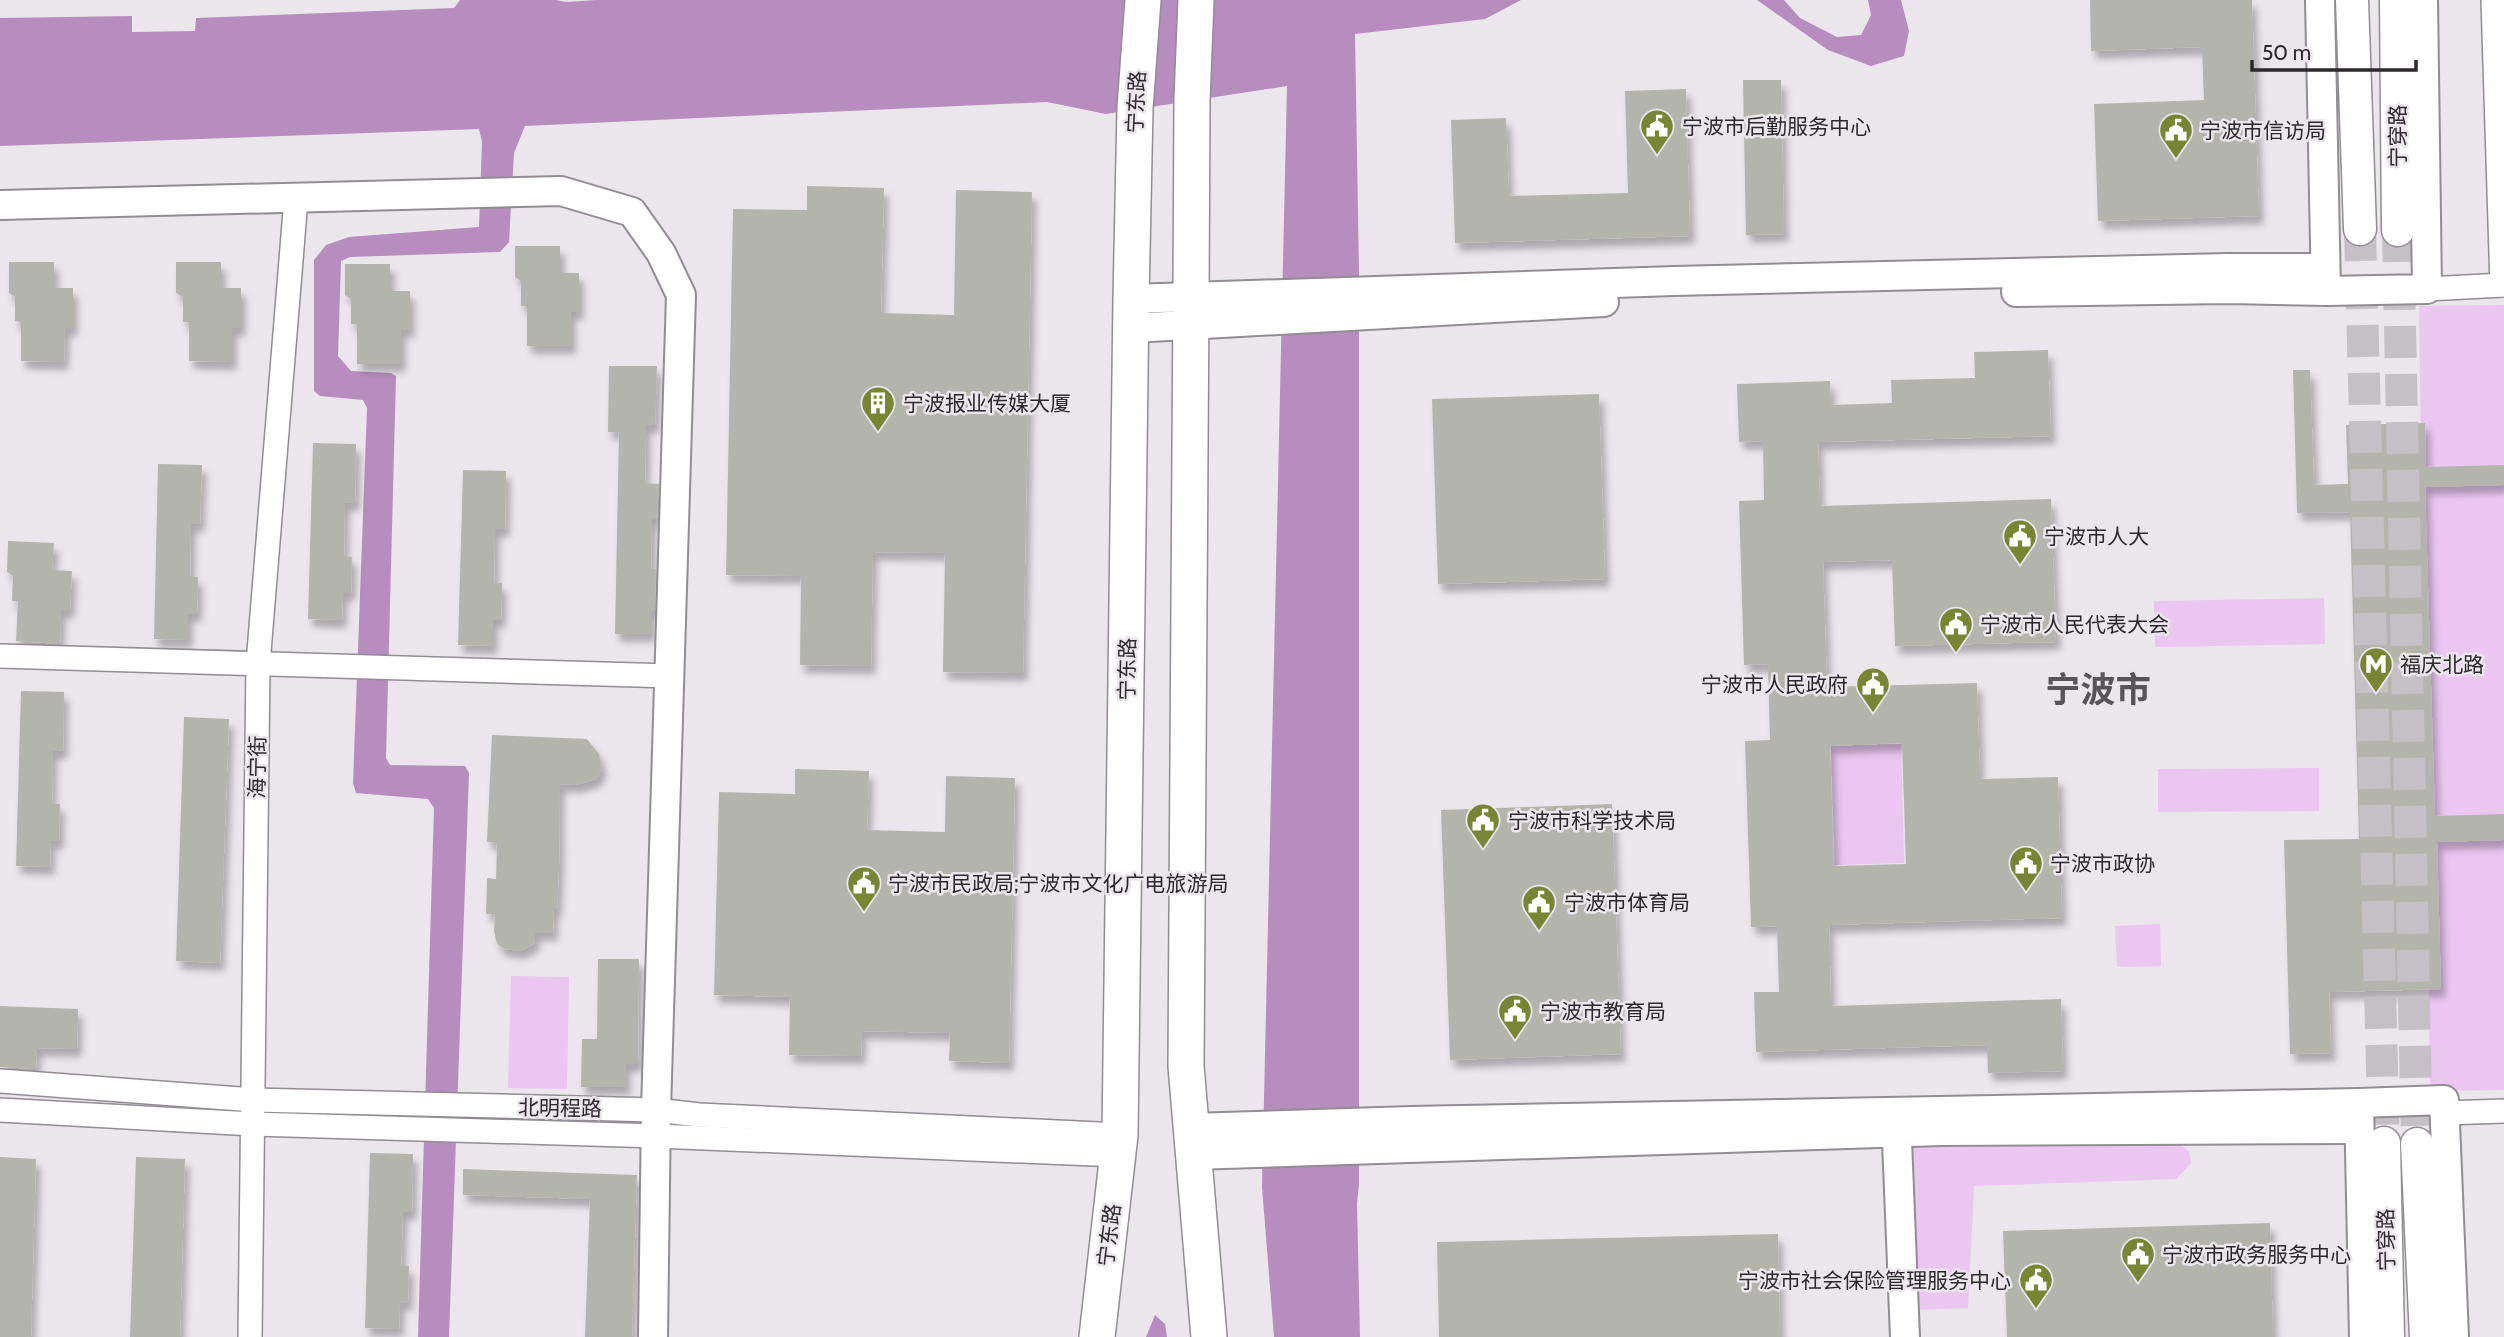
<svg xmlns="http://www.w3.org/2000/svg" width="2504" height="1337" viewBox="0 0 2504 1337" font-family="Cabin,'Noto Sans SC',sans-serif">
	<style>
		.green { fill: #eac6f1 }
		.water { fill: #b68dbe }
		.building { fill: #b3b5ad; fill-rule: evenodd; filter: url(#shadow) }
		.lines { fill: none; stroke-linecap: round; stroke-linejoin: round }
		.secondary-tunnel { stroke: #c5bfc6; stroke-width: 32; stroke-dasharray: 32 16; stroke-linecap: butt }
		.minor-casing { stroke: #928c93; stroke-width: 26 }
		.tertiary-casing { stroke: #928c93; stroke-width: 32 }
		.secondary-casing { stroke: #928c93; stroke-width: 35 }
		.primary-casing { stroke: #928c93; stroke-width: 38 }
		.minor { stroke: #fff; stroke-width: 23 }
		.tertiary { stroke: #fff; stroke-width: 28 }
		.secondary { stroke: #fff; stroke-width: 32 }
		.primary { stroke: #fff; stroke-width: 35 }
		.labels { text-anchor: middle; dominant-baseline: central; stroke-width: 5; stroke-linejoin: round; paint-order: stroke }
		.street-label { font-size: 21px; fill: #2c292c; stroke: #ebe5ec }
		.poi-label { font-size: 21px; fill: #2c292c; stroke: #ebe5ec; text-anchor: start }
		.town-label { font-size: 35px; font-weight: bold; fill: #59535a; stroke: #ebe5ec }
	</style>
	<defs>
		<filter id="shadow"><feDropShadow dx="4.5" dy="8" stdDeviation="3.5" flood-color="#0004"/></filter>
	</defs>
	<rect width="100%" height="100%" fill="#ebe5ec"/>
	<g class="green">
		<polygon points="2504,305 2504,1090 2430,1091 2419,306"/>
		<polygon points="2324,598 2325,644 2155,647 2154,601"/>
		<polygon points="1901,744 1904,863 1835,865 1831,746"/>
		<polygon points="2319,768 2319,811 2158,812 2158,769"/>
		<polygon points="2160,924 2161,966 2117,967 2115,926"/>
		<polygon points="511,976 569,977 567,1089 508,1088"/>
		<polygon points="2168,1136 2189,1151 2191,1163 2176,1179 1974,1186 1968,1308 1911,1310 1910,1148"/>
	</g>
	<g class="water">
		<polygon points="460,0 556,0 566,2 597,0 1521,0 1485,19 1355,34 1359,272 1359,1184 1357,1204 1360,1337 1274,1337 1262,1187 1287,86 1106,114 1047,102 525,126 514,153 509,242 500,252 350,257 341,261 338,356 351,371 391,373 396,376 386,758 390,765 465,766 469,773 449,1337 418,1337 434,808 428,799 356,793 353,783 367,408 363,400 320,396 314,391 314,260 326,245 349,237 479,227 482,142 479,129 0,146 0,18 132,16 132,32 195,31 196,18 454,8"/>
		<polygon points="1757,0 1784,0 1800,18 1837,37 1861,35 1871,15 1868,0 1901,0 1909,31 1904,56 1871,66 1828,50"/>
		<polygon points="1155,1315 1165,1324 1167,1337 1146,1337"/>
	</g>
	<g class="building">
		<polygon points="2090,0 2252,0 2259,216 2098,221 2094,104 2204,100 2202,47 2091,51"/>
		<polygon points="1743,80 1781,80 1784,234 1746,235"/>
		<polygon points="1686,89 1690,236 1455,243 1451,120 1506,118 1509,196 1628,193 1625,91"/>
		<polygon points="807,186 884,188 881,313 954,315 956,190 1032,192 1023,673 943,672 945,553 873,552 871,666 800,665 801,576 726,575 733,209 807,210"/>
		<polygon points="515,246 560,246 560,273 579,273 579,312 571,312 571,346 527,346 527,306 521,306 521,281 515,277"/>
		<polygon points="9,262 54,262 54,288 73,288 73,328 65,328 64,362 21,361 21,322 15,321 15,297 9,293"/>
		<polygon points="176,262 221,262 221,288 241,288 241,328 232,328 232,362 189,361 189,322 183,322 183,297 176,293"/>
		<polygon points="345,264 390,264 390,291 410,291 410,330 401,330 401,364 357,364 357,324 351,324 351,299 345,295"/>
		<path d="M2048 350 2051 436 1818 442 1820 506 2051 499 2056 642 1895 646 1892 560 1823 562 1827 687 1977 683 1980 779 2058 777 2062 918 1829 925 1831 1006 2061 999 2063 1071 1988 1073 1987 1045 1756 1052 1754 992H1779L1777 926 1751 927 1745 741 1770 740 1768 664 1744 665 1739 501 1764 500 1763 441 1739 442 1737 384 1830 381 1831 405 1892 403 1891 380 1975 378 1974 352ZM1902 743 1906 864 1834 866 1830 746Z"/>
		<polygon points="609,366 657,366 655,425 646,425 645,483 659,484 657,519 652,519 651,569 656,569 655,611 651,611 651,634 615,634 619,432 608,432"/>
		<polygon points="2293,370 2310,370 2314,485 2348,484 2346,425 2425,423 2426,467 2504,465 2504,485 2425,487 2435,816 2504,814 2504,840 2437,842 2441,989 2329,992 2331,1053 2290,1054 2284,840 2359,839 2350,512 2297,513"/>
		<polygon points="1599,394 1605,579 1438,584 1432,399"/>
		<polygon points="313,443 356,444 355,503 345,503 344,556 352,557 351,593 343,593 342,620 308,619"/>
		<polygon points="158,464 202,465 200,524 191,524 190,577 198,577 197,614 188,614 188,640 154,639"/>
		<polygon points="463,470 506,471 505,529 495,529 494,583 502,583 501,620 493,620 493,646 458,645"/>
		<polygon points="8,541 54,543 52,570 72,571 70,610 61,610 60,644 16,641 18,601 12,601 13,576 7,572"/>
		<polygon points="21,691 64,692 63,751 53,751 52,804 60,804 59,841 51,841 50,867 16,866"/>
		<polygon points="184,717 229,719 220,963 176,961"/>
		<polygon points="492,735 587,739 599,754 602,768 596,779 576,785 560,784 559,865 557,909 554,909 553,933 535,933 535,943 520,951 505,949 497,944 494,931 495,914 486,914 487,878 496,879 497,843 487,842"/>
		<polygon points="795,769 869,771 867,830 945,832 946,776 1015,778 1009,1063 949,1061 950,1033 862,1031 861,1056 789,1055 790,997 714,995 719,792 795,794"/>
		<polygon points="1612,804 1621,1054 1450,1060 1441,810"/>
		<polygon points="598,959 639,959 638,1064 626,1064 626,1087 581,1087 582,1039 597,1039"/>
		<polygon points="0,1006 78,1009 77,1049 37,1048 36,1069 0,1067"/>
		<polygon points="370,1153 413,1154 412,1212 403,1212 401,1266 409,1266 408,1303 400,1302 399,1329 365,1328"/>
		<polygon points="0,1157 36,1159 31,1337 0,1337"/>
		<polygon points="136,1157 185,1159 180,1337 130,1337"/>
		<polygon points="463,1169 637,1175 632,1337 585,1337 590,1199 463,1195"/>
		<polygon points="2270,1223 2273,1337 2007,1337 2003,1231"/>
		<polygon points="1778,1234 1780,1337 1439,1337 1437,1242"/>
	</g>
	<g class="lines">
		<g class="secondary-tunnel">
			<polyline points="2360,229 2384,1143"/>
			<polyline points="2398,230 2417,1144"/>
		</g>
		<g class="minor-casing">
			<g id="minor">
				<polyline points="2493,0 2502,285"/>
				<polyline points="2427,289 2504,285"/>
				<polyline points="0,656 671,676"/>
				<polyline points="0,1081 254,1100 656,1110 699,1115 1120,1135"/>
				<polyline points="0,1110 253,1124 657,1136 1118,1155"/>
				<polyline points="2445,1113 2504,1111"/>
				<polyline points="250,1337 258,664 296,199"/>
			</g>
		</g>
		<g class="tertiary-casing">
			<g id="tertiary">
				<polyline points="2320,0 2326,291 2427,289 2423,0"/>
				<polyline points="0,205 561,191 632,212 661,253 681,295 656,1110 653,1337"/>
				<polyline points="2016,292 2229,289 2326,291"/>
				<polyline points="1131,299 1674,281 2228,268 2325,268"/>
				<polyline points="1132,328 1604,302"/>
				<polyline points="1896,1116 1905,1337"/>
				<polyline points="1191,1128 1411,1121 2359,1103"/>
				<polyline points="1193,1155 1941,1131 2359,1129"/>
				<polyline points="2364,1337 2359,1103 2444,1100 2454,1337"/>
			</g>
		</g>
		<g class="secondary-casing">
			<g id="secondary">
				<polyline points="2352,0 2360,229"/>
				<polyline points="2396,0 2398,230"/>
				<polyline points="2384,1143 2388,1337"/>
				<polyline points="2417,1144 2426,1337"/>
			</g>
		</g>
		<g class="primary-casing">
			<g id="primary">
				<polyline points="1196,0 1192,100 1191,296 1186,1066 1209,1337"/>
				<polyline points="1097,1337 1120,1135 1131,299 1135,108 1143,0"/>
			</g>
		</g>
		<use href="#minor" class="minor"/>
		<use href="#tertiary" class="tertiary"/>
		<use href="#secondary" class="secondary"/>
		<use href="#primary" class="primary"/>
	</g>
	<defs>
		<g id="civic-pin" transform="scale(1.75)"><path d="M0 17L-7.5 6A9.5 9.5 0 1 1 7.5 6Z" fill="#788533" stroke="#ebe5ec"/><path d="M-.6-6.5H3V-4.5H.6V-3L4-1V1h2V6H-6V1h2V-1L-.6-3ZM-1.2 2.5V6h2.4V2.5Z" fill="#fff"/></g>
		<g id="building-pin" transform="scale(1.75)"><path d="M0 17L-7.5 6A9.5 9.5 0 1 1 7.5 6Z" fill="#788533" stroke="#ebe5ec"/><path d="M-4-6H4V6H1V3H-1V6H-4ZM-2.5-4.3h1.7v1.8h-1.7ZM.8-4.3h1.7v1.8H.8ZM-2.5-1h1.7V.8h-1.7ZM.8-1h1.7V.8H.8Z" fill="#fff"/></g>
		<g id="metro-pin" transform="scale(1.75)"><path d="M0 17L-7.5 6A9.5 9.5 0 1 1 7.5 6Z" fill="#788533" stroke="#ebe5ec"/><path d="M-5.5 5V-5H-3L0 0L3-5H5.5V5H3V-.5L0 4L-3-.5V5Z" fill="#fff"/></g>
	</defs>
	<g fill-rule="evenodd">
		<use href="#civic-pin" x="1657" y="126"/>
		<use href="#civic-pin" x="2176" y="130"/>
		<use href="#building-pin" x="878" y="403"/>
		<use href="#civic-pin" x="2020" y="536"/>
		<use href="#civic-pin" x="1956" y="624"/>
		<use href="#metro-pin" x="2376" y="664"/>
		<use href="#civic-pin" x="1873" y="684"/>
		<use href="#civic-pin" x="1483" y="820"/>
		<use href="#civic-pin" x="2026" y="863"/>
		<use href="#civic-pin" x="864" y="883"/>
		<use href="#civic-pin" x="1539" y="902"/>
		<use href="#civic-pin" x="1515" y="1011"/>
		<use href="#civic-pin" x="2138" y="1254"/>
		<use href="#civic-pin" x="2036" y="1280"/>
	</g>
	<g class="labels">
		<g class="street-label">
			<text transform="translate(1136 102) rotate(-87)">宁东路</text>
			<text transform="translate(2397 136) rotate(-90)">宁穿路</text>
			<text transform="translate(1127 669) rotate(-89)">宁东路</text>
			<text transform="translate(257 767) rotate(-89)">海宁街</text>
			<text transform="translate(560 1108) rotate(1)">北明程路</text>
			<text transform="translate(1109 1235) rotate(-83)">宁东路</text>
			<text transform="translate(2386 1240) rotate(-91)">宁穿路</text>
		</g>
		<g class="poi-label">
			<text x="1682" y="126">宁波市后勤服务中心</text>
			<text x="2200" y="130">宁波市信访局</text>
			<text x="903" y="403">宁波报业传媒大厦</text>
			<text x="2044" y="536">宁波市人大</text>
			<text x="1980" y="624">宁波市人民代表大会</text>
			<text x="2400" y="664">福庆北路</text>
			<text x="1848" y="684" text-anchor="end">宁波市人民政府</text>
			<text x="1508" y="820">宁波市科学技术局</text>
			<text x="2050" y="863">宁波市政协</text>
			<text x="888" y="883">宁波市民政局;宁波市文化广电旅游局</text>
			<text x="1564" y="902">宁波市体育局</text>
			<text x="1540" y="1011">宁波市教育局</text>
			<text x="2162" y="1254">宁波市政务服务中心</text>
			<text x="2011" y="1280" text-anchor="end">宁波市社会保险管理服务中心</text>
		</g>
		<g class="town-label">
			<text x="2098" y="689">宁波市</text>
		</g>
	</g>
	<path d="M2252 60v10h164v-10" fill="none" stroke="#2c292c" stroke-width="3.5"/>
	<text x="2262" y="60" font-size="21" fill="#2c292c" stroke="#ebe5ec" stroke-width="5" paint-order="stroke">50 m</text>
</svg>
